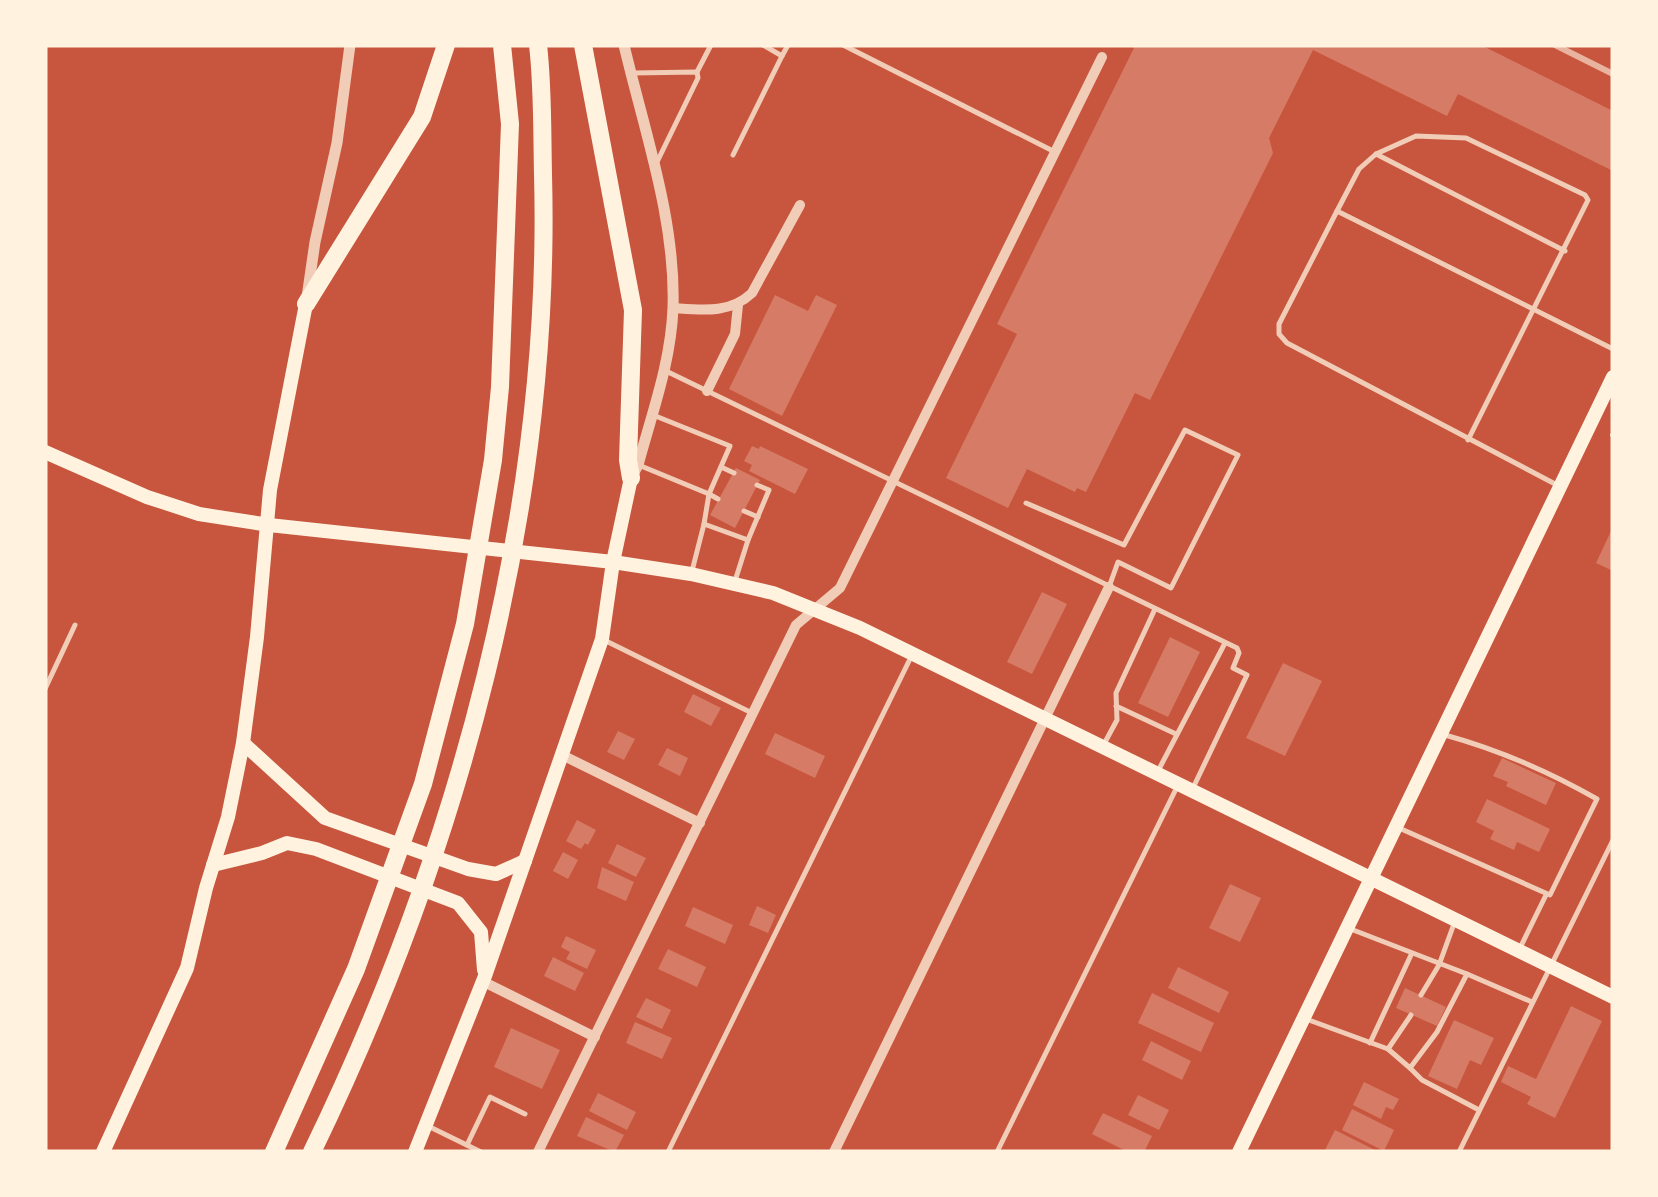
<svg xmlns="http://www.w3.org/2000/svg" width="1658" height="1197" viewBox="0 0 1658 1197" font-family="'Sofia Sans Condensed',sans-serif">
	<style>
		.building { fill: #d67c66 }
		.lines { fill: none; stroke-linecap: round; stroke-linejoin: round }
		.path { stroke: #fff3e0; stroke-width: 4 }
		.service { stroke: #f1ccb7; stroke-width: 5 }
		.minor { stroke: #f1ccb7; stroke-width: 10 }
		.tertiary { stroke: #f1ccb7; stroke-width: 11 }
		.secondary { stroke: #fff3e0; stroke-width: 14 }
		.motorway { stroke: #fff3e0; stroke-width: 18 }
		.rail { stroke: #e9b49f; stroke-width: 6 }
	</style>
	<rect width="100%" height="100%" fill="#c8553d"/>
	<g class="building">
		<polygon points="1127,45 1481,45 1613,111 1613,171 1458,94 1447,116 1313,50 1269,138 1273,153 1150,400 1135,393 1086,492 1077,488 1075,492 1027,469 1008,508 946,478 1017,334 997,324 1134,48"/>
		<polygon points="775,295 808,311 816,295 837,305 782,416 729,389"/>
		<polygon points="752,446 759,449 760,446 808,469 795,494 749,471 752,465 744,461"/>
		<polygon points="736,468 760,480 735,528 710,515"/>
		<polygon points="1613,527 1613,571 1596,563"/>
		<polygon points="1042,592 1067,604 1032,674 1007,662"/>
		<polygon points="1170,637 1200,652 1168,717 1138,703"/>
		<polygon points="1283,663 1322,681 1285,756 1246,738"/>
		<polygon points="693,694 721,708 711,726 684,712"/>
		<polygon points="618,731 635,739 624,760 607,752"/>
		<polygon points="775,733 825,756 815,778 765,754"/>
		<polygon points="667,748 688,758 680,776 658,765"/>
		<polygon points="1502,758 1556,783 1546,805 1506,786 1508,782 1493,776"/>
		<polygon points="1487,799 1550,829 1539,852 1517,842 1514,850 1490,839 1494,831 1476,822"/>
		<polygon points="577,820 596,830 588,845 585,843 581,849 566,841"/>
		<polygon points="617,844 646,858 636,877 608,863"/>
		<polygon points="563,852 578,860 568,879 553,871"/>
		<polygon points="602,867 634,882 626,901 597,888"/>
		<polygon points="1230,884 1261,898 1240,942 1209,928"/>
		<polygon points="757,906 776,915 768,933 749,925"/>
		<polygon points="693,907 733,925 725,944 685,926"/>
		<polygon points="566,936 596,950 587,969 566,959 570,952 561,947"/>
		<polygon points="668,949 706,967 697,987 658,969"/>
		<polygon points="553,957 584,973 575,991 544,976"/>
		<polygon points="1178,967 1229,992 1219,1013 1168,988"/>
		<polygon points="1405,988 1446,1007 1437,1026 1396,1008"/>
		<polygon points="1152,993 1214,1023 1201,1052 1138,1023"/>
		<polygon points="646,998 671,1010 662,1029 636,1017"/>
		<polygon points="1571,1006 1602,1021 1555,1118 1527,1104 1531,1097 1501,1082 1508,1066 1536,1079"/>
		<polygon points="1454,1020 1494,1038 1481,1065 1470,1060 1457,1089 1428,1076"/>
		<polygon points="635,1022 672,1038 662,1059 626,1043"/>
		<polygon points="511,1028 560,1050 542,1089 494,1067"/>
		<polygon points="1151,1041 1191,1061 1182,1080 1142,1060"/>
		<polygon points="1364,1082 1399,1099 1393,1110 1386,1107 1381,1119 1353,1105"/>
		<polygon points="598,1093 636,1112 627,1130 589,1111"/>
		<polygon points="1138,1095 1169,1110 1159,1130 1128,1115"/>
		<polygon points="1352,1109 1394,1130 1384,1151 1342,1130"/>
		<polygon points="1103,1113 1152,1136 1144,1152 1128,1152 1092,1134"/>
		<polygon points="586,1117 624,1135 615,1152 577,1136"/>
		<polygon points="1335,1130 1379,1152 1324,1152"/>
	</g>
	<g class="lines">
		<polyline class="path" points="1612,435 1613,435"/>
		<g class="service">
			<polyline points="843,45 1055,152"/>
			<polyline points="782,56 788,45"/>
			<polyline points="697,72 711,45"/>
			<polyline points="633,73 697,72 698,78 657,162"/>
			<polyline points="1376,154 1565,251"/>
			<polyline points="733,155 782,56 763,45"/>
			<polyline points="1337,211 1359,169 1376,154 1416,136 1466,138 1585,195 1588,200 1468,440"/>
			<polyline points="666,371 1237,648 1239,653 1233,668 1247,675 1193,788"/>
			<polyline points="641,466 709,494 730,446 653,415"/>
			<polyline points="721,467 734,473"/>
			<polyline points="1557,485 1287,343 1279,334 1279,324 1337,211 1613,349"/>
			<polyline points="1026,503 1124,545 1185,430 1238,455 1171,588 1118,562 1109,587"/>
			<polyline points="744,511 758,517"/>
			<polyline points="704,524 709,494 718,499"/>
			<polyline points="748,540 769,490 757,485"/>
			<polyline points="692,571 704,524 748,540 735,581"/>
			<polyline points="604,640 752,713"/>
			<polyline points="45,689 75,625"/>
			<polyline points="1116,706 1176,734"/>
			<polyline points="1104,744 1117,720 1116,693 1155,609"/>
			<polyline points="1158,771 1225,643"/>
			<path d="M1399 828 1550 895 1597 799C1548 771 1499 750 1445 735"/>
			<polyline points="1520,948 1546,895"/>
			<polyline points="1467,974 1532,1002"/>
			<polyline points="1421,995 1439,965 1455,921"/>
			<polyline points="1306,1019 1388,1049 1410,1068 1437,1032 1467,974 1348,928"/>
			<polyline points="1370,1043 1411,955"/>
			<polyline points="1388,1049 1411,1015"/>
			<polyline points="1410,1068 1422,1080 1479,1110"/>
			<polyline points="430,1127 481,1152"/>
			<polyline points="467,1145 490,1097 525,1114"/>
			<polyline points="668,1152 911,657"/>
			<polyline points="997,1152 1177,787"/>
			<polyline points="1459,1152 1613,840"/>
		</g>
		<g class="minor">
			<path d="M673 308C702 310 730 314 752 293L800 205"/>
			<polyline points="707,391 735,334 738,305"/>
			<polyline points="562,755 700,823"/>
			<polyline points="482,981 595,1037"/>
			<polyline points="538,1152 796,625 840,588 1102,57"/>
			<polyline points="834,1152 1109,587"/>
		</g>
		<g class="tertiary">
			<path d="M624 45C644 130 676 220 673 308 671 362 652 413 638 465L631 478"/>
			<polyline points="307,297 315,242 337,143 350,45"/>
		</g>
		<g class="secondary">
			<polyline points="45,452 147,497 199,514 269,525 613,562 691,574 773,593 860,628 1613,997"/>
			<polyline points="243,743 325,818 468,869 496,874 525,861"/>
			<polyline points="213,865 262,853 287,843 316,849 458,903 481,932 484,970"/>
			<polyline points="103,1152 187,968 206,888 228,817 243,743 257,637 270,490 306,304"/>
			<polyline points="415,1152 485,976 602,639 613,562 631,478"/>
			<polyline points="1239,1152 1613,377"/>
		</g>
		<g class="motorway">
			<polyline points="583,45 633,310 628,460 631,478"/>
			<polyline points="306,304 422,117 446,45"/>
			<polyline points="274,1152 356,969 423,784 465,624 493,460 500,387 510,124 502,45"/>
			<path d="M312 1152C458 851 552 510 543 174 542 131 543 87 538 45"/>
		</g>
		<polyline class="rail" points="1555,45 1613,74"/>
	</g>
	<rect width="1658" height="1197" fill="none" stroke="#fff3e0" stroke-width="95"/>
</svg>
